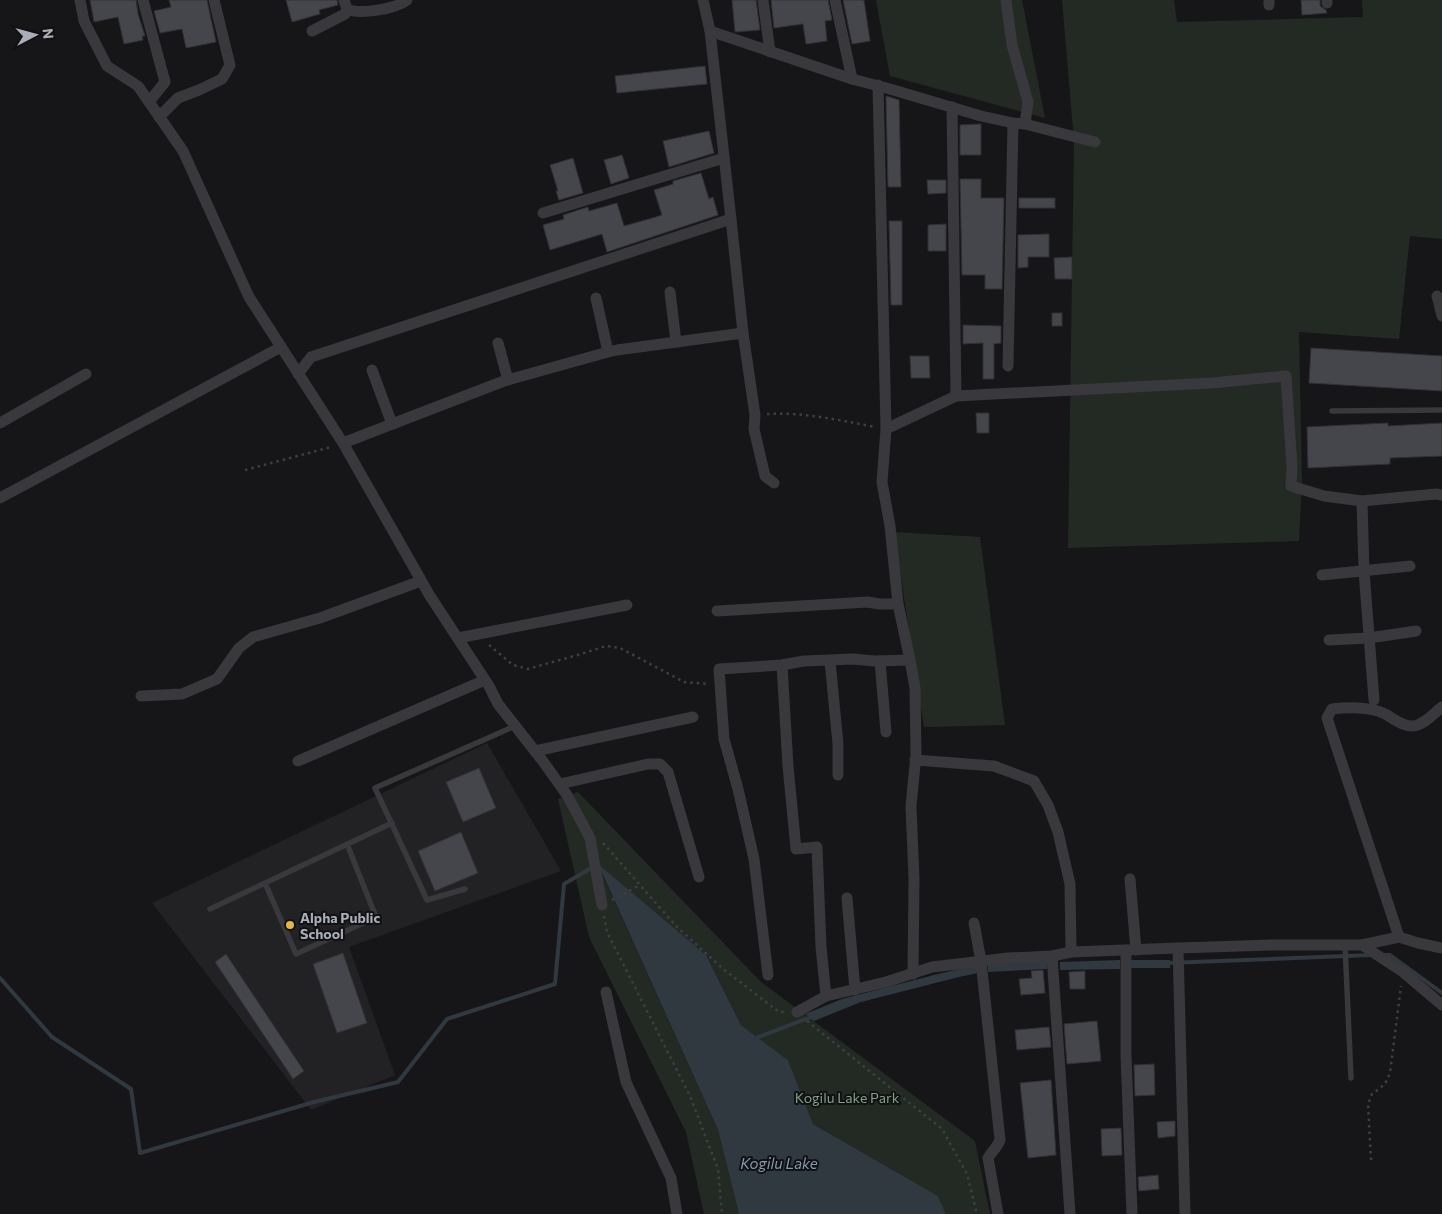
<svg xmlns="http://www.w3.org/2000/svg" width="1442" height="1214" viewBox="0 0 1442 1214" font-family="Commissioner,sans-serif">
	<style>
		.built { fill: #222225 }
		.green { fill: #232a24 }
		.water { fill: #303840 }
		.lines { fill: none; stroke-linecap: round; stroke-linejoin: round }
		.stream { stroke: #303840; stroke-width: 4 }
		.building { fill: #45464b; stroke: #313034 }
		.path { stroke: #3e3f43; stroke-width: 2.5; stroke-dasharray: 2.5 4; stroke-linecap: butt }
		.service { stroke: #38383d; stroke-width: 5.5 }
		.minor { stroke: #38383d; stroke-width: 11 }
		.poi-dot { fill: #e2b744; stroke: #111113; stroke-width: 2 }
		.labels { text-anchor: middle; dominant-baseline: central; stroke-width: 4; stroke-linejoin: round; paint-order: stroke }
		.poi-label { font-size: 14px; font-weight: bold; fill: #a9adb7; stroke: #111113; text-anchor: start }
		.park-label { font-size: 14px; fill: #82a086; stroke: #111113 }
		.water-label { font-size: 15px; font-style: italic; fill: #8398af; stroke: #111113 }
	</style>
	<rect width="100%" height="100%" fill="#161618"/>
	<polygon class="built" points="487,743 561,871 349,947 395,1075 311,1110 152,903"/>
	<g class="green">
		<polygon points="876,0 1022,0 1045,118 890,76"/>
		<polygon points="1062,0 1174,0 1177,22 1363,17 1362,0 1442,0 1442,239 1410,236 1399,339 1299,332 1302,480 1299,541 1068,548 1074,141"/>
		<polygon points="894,532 980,537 1005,725 924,727"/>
		<polygon points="578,792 761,982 975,1141 990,1214 946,1214 938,1196 813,1124 788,1060 741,1025 706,955 598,865 718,1130 739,1214 704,1214 686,1132 589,937 558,799"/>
	</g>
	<g class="water">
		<polygon points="598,864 706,955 741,1025 788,1060 813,1124 938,1196 946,1214 739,1214 718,1130"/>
		<polygon points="1047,960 1047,969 988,972 988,964"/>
		<polygon points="1120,960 1120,969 1060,970 1060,962"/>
		<rect x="1131" y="960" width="39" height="8"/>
		<polygon points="976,965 978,973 959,977 861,1002 814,1021 805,1014 842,999 934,975"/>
	</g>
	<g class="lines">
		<g class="stream">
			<polyline points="1384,955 1390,955 1442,993"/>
			<polyline points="1167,963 1372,955"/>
			<polyline points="0,978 52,1037 131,1089 140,1153 314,1102 398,1082 447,1019 555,984 564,884 593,867"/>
			<polyline points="753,1039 814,1016"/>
		</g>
	</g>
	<g class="building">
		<polygon points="90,0 136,0 138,14 145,36 142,36 143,40 124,44 118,17 94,22"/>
		<polygon points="169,0 207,0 216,42 186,48 182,29 160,33 154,11 171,7"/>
		<polygon points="286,0 337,0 338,5 319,10 320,14 292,22"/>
		<polygon points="732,0 756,0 760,30 735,32"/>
		<polygon points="771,0 828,0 832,20 825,21 827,41 806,44 803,24 774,28"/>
		<polygon points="843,0 864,0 870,41 852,44"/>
		<polygon points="1301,0 1320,0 1320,6 1326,10 1327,13 1302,15"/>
		<polygon points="705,66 707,84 617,93 615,76"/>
		<polygon points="886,96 899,100 901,187 888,187"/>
		<polygon points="981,124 981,155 960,155 960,125"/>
		<polygon points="709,131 714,153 669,167 663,141"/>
		<polygon points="622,155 629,178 611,184 604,160"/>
		<polygon points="573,158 583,193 559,200 556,191 558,191 550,165"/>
		<polygon points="701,173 709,199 713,197 718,215 607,252 602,234 550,250 543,225 564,219 563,215 588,207 589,211 617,203 624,226 656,217 662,215 654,190 673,184 673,181"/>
		<polygon points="960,179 981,179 981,198 1004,198 1002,289 985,289 985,275 962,275"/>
		<polygon points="927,180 946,180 946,193 928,194"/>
		<rect x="1019" y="198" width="36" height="10"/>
		<polygon points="889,221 902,221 902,305 891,305"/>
		<polygon points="946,224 946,251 928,251 928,225"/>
		<polygon points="1049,234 1049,257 1028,257 1028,267 1018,268 1018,235"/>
		<polygon points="1072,257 1072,279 1055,279 1054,258"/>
		<rect x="1052" y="313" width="10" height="13"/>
		<polygon points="963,325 1001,326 1001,343 994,344 994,379 983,379 983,343 963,344"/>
		<polygon points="1311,348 1442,356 1442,391 1309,383"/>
		<polygon points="910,356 929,356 930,378 911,378"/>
		<polygon points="976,413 989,413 989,433 977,433"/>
		<polygon points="1388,423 1388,426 1442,423 1442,456 1390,458 1390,464 1308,468 1307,427"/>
		<polygon points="479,768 496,808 463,822 446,782"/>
		<polygon points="461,832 478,873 435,891 418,851"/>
		<polygon points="343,953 367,1023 337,1033 313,964"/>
		<polygon points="226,954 304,1071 293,1079 215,962"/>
		<polygon points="1043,970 1045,993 1021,995 1019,979 1032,978 1031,971"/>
		<polygon points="1085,971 1085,989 1070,989 1069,972"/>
		<polygon points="1097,1021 1101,1061 1067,1064 1064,1024"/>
		<polygon points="1049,1027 1051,1047 1017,1050 1015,1030"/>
		<polygon points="1154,1064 1155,1095 1135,1096 1134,1065"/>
		<polygon points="1051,1080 1056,1155 1028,1158 1020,1083"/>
		<polygon points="1175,1121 1175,1136 1158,1138 1157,1122"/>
		<polygon points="1121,1128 1122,1155 1102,1156 1101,1129"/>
		<polygon points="1158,1175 1159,1189 1139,1191 1138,1177"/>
	</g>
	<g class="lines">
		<g class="path">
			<path d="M767 414C804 412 838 420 875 427"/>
			<polyline points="245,470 331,447"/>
			<polyline points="489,645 513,665 528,669 581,654 606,646 620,648 684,682 708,684"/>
			<polyline points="603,843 676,926 722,968 779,1012 787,1012"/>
			<polyline points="612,900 640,885"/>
			<polyline points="604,916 607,932 690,1096 718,1169 722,1214"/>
			<polyline points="807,1021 942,1129 967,1174 977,1214"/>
			<polyline points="1371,1160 1368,1104 1372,1094 1385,1084 1390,1073 1401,986"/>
		</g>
		<g class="service">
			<polyline points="1332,411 1442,410"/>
			<polyline points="265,883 296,954 376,917 347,844"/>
			<polyline points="465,889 427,900 375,788 515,726"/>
			<polyline points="210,909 392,823"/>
			<polyline points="1345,945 1351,1078"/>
		</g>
		<g class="minor">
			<polyline points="80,0 84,21 107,66 138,86 183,151 249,297 343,443 430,596 489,686 498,704 542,760 567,795 590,838 602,905"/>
			<polyline points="143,0 165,82 149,102"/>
			<polyline points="703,0 710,31"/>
			<polyline points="763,0 770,52"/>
			<polyline points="835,0 852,79"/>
			<polyline points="1006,0 1012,45 1028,102 1025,124"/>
			<polyline points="1269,0 1269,5"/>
			<polyline points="1327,0 1327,3"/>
			<path d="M347 9C360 15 395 9 407 0"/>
			<polyline points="312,31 345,14 347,9 344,0"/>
			<polyline points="878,85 886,429 882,482 890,526 898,604 910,660 915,688 916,755 911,806 914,879 913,974"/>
			<polyline points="952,107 956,396"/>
			<polyline points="159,117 178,98 199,90 222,79 230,65 214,0"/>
			<polyline points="543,213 724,158"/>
			<polyline points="731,219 743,333 755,415 754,429 765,476 774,483"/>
			<polyline points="670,292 676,342"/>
			<polyline points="1437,296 1442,316"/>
			<polyline points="596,298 608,352"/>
			<polyline points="498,343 508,380"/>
			<polyline points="1008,366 1013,123"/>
			<polyline points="372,370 392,424"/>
			<polyline points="298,374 311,357 731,219 710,31 852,79 890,89 981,116 1013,123 1025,124 1095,142"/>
			<polyline points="0,423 86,374"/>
			<polyline points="886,429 956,396 1211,383 1286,376 1292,467 1291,486 1324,496 1362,501 1436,494 1442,495"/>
			<polyline points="343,443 504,381 608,352 617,350 743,333"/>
			<polyline points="0,498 281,347"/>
			<polyline points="1362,501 1364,571 1374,700"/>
			<polyline points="1322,575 1410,566"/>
			<polyline points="717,611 868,602 879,604 898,604"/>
			<polyline points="458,638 627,605"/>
			<polyline points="1329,640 1369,638 1416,631"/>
			<polyline points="830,661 838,744 838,775"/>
			<polyline points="880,661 886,732"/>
			<polyline points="782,665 788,766 796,849 817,847 821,947 826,996"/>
			<polyline points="141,696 182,694 217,679 239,648 253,637 320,618 421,581"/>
			<polyline points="535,751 693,717"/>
			<polyline points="915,760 994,766 1034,781 1048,805 1058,832 1070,884 1071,952"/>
			<polyline points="298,761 485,680"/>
			<polyline points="560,784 648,764 660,764 668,772 699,877"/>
			<polyline points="1130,879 1136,950"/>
			<polyline points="847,898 855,990"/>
			<path d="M974 923 981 961 1000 1140C997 1148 992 1151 988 1158L998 1214"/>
			<path d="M1399 937 1327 718 1332 709C1347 707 1370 707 1383 713 1392 717 1401 726 1412 726 1423 726 1434 713 1442 707"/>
			<polyline points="1362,945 1403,972 1442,1005"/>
			<polyline points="1178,948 1185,1214"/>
			<polyline points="1126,950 1126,1056 1132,1214"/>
			<polyline points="1052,956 1070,1214"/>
			<polyline points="768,975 754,859 738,789 724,739 719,669 782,665 804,661 853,659 874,661 910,660"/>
			<polyline points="606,992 626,1082 671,1178 677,1214"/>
			<polyline points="797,1012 826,996 886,982 932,967 1008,958 1052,956 1071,952 1178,948 1271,945 1362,945 1399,937 1418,943 1442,948"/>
		</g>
	</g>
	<circle class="poi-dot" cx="290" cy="925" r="5"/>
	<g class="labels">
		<g class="poi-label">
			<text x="300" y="917">Alpha Public<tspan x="300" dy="16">School</tspan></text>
		</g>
		<g class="park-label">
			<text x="847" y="1097">Kogilu Lake Park</text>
		</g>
		<g class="water-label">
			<text x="779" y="1163">Kogilu Lake</text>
		</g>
	</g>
	<g transform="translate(35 35) rotate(84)" stroke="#111113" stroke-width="4" paint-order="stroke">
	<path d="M0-4L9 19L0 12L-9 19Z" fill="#a9adb7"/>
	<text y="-8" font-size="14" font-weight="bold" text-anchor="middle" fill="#a9adb7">N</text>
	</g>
</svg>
